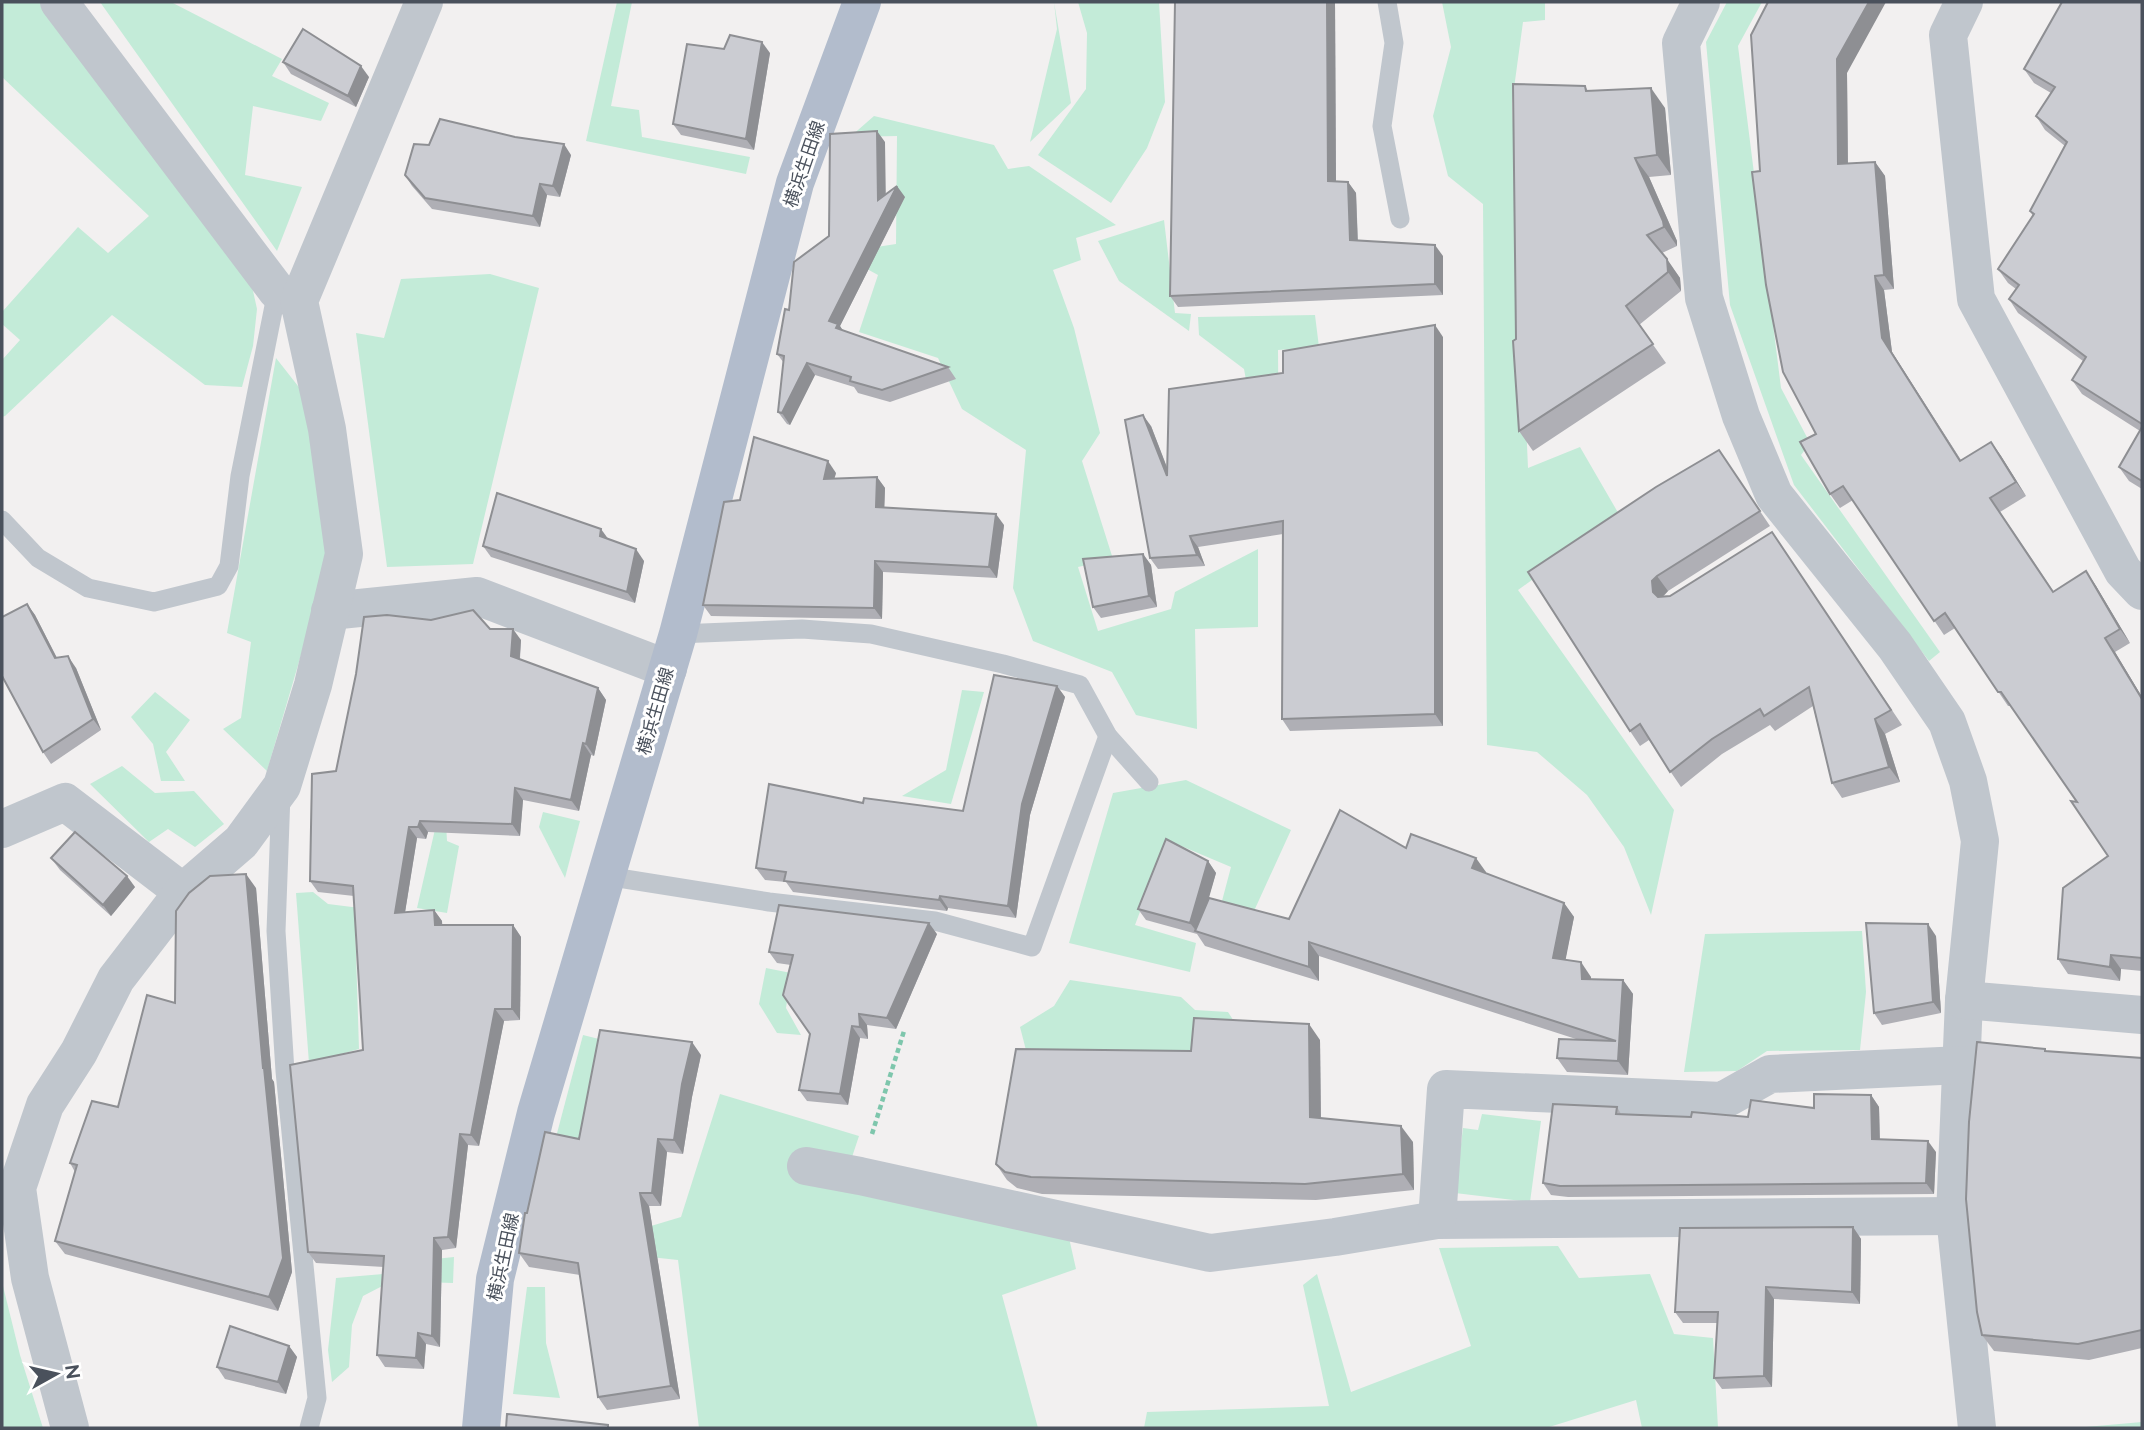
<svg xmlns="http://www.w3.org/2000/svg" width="2144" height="1430" viewBox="0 0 2144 1430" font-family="Raleway,'Noto Sans JP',sans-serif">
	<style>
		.green { fill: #c3ebd8 }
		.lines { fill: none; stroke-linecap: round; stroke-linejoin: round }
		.path { stroke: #7ec6ac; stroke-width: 4.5; stroke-dasharray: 5 3.5; stroke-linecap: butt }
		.service { stroke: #c0c6cd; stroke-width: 19 }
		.minor { stroke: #c0c6cd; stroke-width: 38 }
		.primary { stroke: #b2bccc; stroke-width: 38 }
		.wall { fill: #afafb5 }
		.shaded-wall { fill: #8e8f93 }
		.building { fill: #cbccd2; stroke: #8e8f93; stroke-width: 2 }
		.labels { text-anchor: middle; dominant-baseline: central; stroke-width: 6; stroke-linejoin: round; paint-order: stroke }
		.street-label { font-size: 18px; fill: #4a515c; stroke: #fff }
	</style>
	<rect width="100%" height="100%" fill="#f2f0f0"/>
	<g class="green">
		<polygon points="2,2 48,2 248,268 257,309 253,346 242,387 205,385 112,315 5,416 2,417 2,360 20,340 2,324 2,312 78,227 108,253 149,216 2,77"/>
		<polygon points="100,2 171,2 282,59 272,76 329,103 321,121 253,106 245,175 302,187 277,251"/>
		<polygon points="617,2 632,2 611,106 639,110 642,137 750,157 746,174 586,141"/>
		<polygon points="1054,2 1071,103 1030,142 1057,29"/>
		<polygon points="1078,2 1159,2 1165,102 1147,148 1111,203 1038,155 1086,89 1087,33"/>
		<polygon points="1442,2 1545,2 1545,20 1523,22 1512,103 1528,468 1580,447 1620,516 1518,590 1674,810 1651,915 1624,847 1587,795 1537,752 1487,745 1483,204 1448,176 1433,116 1451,47"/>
		<polygon points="1727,2 1762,2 1738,46 1781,388 1810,443 1801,455 1940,652 1929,661 1794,485 1730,305 1706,42"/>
		<polygon points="874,116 994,145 1008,169 1029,166 1116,225 1076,238 1081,260 1053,270 1074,328 1100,433 1082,461 1113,559 1078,567 1098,631 1171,609 1175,592 1258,549 1258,627 1195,629 1197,729 1136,715 1112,672 1033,641 1013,588 1026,450 962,409 938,358 859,332 878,275 838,253 896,244 897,136 850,137"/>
		<polygon points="1164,220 1175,313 1191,314 1189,331 1119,281 1098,241"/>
		<polygon points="490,274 539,288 473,564 387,567 356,333 384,338 401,279"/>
		<polygon points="1315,315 1319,347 1278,350 1279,486 1266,489 1244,369 1199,335 1198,317"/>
		<polygon points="276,358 309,400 330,556 267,771 223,729 241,718 251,642 227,633"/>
		<polygon points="962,690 984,692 951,804 902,796 946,770"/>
		<polygon points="155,692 190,720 166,752 185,781 161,781 153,744 131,717"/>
		<polygon points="122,766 155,793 194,791 224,824 195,847 168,829 149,842 90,784"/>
		<polygon points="1186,780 1291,830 1254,911 1222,901 1231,867 1167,840 1135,925 1196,943 1190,972 1069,943 1113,793"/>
		<polygon points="444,790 447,841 459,846 447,913 417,908"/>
		<polygon points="543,812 580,821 565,878 539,827"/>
		<polygon points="313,892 328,904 408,914 355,922 359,1049 309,1063 296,893"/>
		<polygon points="1862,931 1866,992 1860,1050 1767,1051 1737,1071 1684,1072 1705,934"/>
		<polygon points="766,968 791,973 786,1008 801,1035 777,1033 759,1004"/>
		<polygon points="1070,980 1181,997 1195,1010 1228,1012 1237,1026 1195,1060 1027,1054 1020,1027 1054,1006"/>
		<polygon points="583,1035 603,1040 597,1146 556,1137"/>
		<polygon points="720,1094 859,1136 843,1184 1067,1229 1076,1269 1002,1295 1038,1428 699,1428 678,1260 641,1256 641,1229 681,1217"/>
		<polygon points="1482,1114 1541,1121 1530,1202 1455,1193 1463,1128 1478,1130"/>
		<polygon points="1558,1246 1579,1278 1650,1274 1674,1334 1713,1338 1718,1428 1642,1428 1636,1400 1546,1428 1144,1428 1147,1412 1329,1406 1303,1285 1317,1274 1351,1392 1471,1346 1439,1248"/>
		<polygon points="454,1257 453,1283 392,1281 363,1296 352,1325 349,1367 332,1382 328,1350 336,1278 395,1273 406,1262"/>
		<polygon points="2,1282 20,1355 43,1428 2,1428"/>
		<polygon points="527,1287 545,1287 546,1343 560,1398 513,1394"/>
		<polygon points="2142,1422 2142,1428 2074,1428"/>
	</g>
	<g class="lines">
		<polyline class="path" points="872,1134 904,1031"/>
		<g class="service">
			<polyline points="1387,2 1394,43 1382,126 1400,219"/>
			<polyline points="2,520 38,558 88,588 154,602 218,586 229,566 240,476 277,291"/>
			<polyline points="678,634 802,629 871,634 1003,664 1080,685 1108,736 1149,782"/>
			<polyline points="281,794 276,931 285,1071 317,1398 309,1428"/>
			<polyline points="606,876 769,902 935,921 1032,947 1108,736"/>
		</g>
		<g class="minor">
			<polyline points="59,2 277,291 299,301"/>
			<polyline points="1701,2 1681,43 1704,298 1741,416 1774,495 1895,646 1947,722 1968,781 1980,841 1964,1000 1955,1216 1977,1428"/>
			<polyline points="1964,2 1948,35 1976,299 2123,571 2142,591"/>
			<polyline points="330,611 477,596 668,669"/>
			<polyline points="2,829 65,802 183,892"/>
			<polyline points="1964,1000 2142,1015"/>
			<polyline points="806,1166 860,1176 1210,1253 1335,1237 1437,1220 1955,1216"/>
			<polyline points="1437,1220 1446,1089 1722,1101 1770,1074 1962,1065"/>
			<polyline points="70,1428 30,1278 17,1188 45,1105 79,1052 116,979 183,892 241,842 282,786 313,685 344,554 327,429 299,301 424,2"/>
		</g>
		<polyline class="primary" points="481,1428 495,1279 536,1113 678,634 795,183 862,2"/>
	</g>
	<g class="wall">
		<polygon points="1175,2 1335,2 1336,181 1348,182 1356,193 1358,241 1443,256 1443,295 1178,307 1170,296"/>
		<polygon points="2142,2 2142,489 2129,481 2119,467 2140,431 2082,394 2072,380 2083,361 2018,313 2009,299 2016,289 2008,283 1998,269 2033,216 2030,211 2065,146 2045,130 2036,116 2051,93 2034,83 2024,69"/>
		<polygon points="724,49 770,53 754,150 681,135 673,124"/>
		<polygon points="283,62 369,77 356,107 291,74"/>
		<polygon points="1847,73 1848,164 1875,162 1885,176 1894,289 1884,290 1892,352 1961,460 1991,442 2001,456 2026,496 2000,512 2054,592 2086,571 2096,586 2130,643 2115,652 2142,697 2142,971 2121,969 2120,981 2068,974 2058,959 2108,856 2077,802 2011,706 2008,706 1955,628 1944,635 1853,500 1840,508 1830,494 1816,434 1760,171"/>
		<polygon points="1585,86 1588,91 1665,108 1671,175 1649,177 1677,241 1677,246 1662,253 1680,278 1681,291 1639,325 1666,363 1533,451 1519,431 1516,339"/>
		<polygon points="885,142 885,194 905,197 840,326 842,330 948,367 956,379 890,402 858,393 854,387 815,375 790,425 787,424 778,412 784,363 777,354 789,310"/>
		<polygon points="571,155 560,197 547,195 540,227 432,209 412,186 405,175"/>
		<polygon points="1443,337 1443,726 1290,731 1282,719 1283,534 1198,547 1205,566 1158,569 1150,558 1151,426 1167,468 1283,373"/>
		<polygon points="1729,465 1770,526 1668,591 1663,597 1670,596 1772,532 1902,725 1885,734 1900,782 1842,798 1832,783 1813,706 1775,731 1770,725 1722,754 1681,787 1649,740 1640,746 1630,731 1656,487"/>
		<polygon points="836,473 834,479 877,477 885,488 884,508 1004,525 997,578 883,572 882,619 711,616 703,605 740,500"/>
		<polygon points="608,539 644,561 635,603 491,557 483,546"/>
		<polygon points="1143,554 1151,565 1157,607 1101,618 1093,607"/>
		<polygon points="27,604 35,615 57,658 76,668 101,730 51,764 43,752"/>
		<polygon points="490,629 521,640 520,659 598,688 606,700 594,756 591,755 579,811 523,800 520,836 428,832 426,839 417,838 405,912 434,910 442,921 442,925 513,925 521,937 520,1020 504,1021 479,1146 468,1145 456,1248 442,1250 440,1347 426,1344 424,1369 385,1367 377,1355 384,1267 316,1263 308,1252 363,1050 354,896 318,892 310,881 336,771"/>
		<polygon points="1057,686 1065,697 1030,815 1016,918 948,908 947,911 793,892 786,882 765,880 756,868 863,803 963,811"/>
		<polygon points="1406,848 1486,872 1485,873 1564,903 1574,917 1565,960 1591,977 1591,979 1623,980 1633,994 1628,1075 1567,1072 1557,1058 1576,1039 1319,956 1319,981 1205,946 1197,934 1146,920 1138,909 1208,861 1216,873 1208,899 1289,919"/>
		<polygon points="51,858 135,887 111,916 60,870"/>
		<polygon points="256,888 272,1079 274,1082 292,1272 278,1311 65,1254 55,1241 75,1172 70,1163 118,1107 175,1003"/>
		<polygon points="937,934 896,1029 867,1025 868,1039 860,1038 848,1105 807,1101 799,1090 810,1034 791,965 777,963 769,952"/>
		<polygon points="1936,936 1941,1013 1882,1025 1874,1013"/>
		<polygon points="1320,1040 1321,1118 1413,1142 1414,1190 1316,1200 1042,1194 1017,1188 1007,1180 996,1164 1191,1051"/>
		<polygon points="2045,1049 2047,1051 2142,1058 2142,1348 2089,1360 1994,1351 1982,1335"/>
		<polygon points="701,1055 692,1097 683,1154 667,1152 661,1206 649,1206 680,1399 607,1410 598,1397 580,1275 529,1267 519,1253 579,1139"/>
		<polygon points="1871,1095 1879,1107 1880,1139 1936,1152 1934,1194 1568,1197 1551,1195 1543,1183 1617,1107 1621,1114 1691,1117 1748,1117 1814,1108"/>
		<polygon points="1853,1227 1861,1239 1860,1304 1774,1299 1772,1387 1722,1389 1714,1378 1717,1323 1683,1323 1675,1312"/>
		<polygon points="289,1346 297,1357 286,1394 225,1379 217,1367"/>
	</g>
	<g class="shaded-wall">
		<polygon points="1327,2 1335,2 1336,192 1328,181"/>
		<polygon points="1869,2 1886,2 1847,73 1848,179 1838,164 1837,59"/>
		<polygon points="762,42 770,53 754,150 746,139"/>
		<polygon points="361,66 369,77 356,107 348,96"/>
		<polygon points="1651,88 1665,108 1671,175 1657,155"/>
		<polygon points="877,131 885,142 886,208 897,186 905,197 840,326 846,335 829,321 878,200"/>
		<polygon points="564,144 571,155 560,197 553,186"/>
		<polygon points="1635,158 1649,177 1677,241 1677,246 1664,227"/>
		<polygon points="1875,162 1885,176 1894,289 1884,275"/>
		<polygon points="1348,182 1356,193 1358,252 1350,240"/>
		<polygon points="540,184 547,195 540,227 533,216"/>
		<polygon points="1435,245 1443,256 1443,295 1435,284"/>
		<polygon points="1667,259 1680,278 1681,291 1668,272"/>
		<polygon points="1875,276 1884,290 1892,352 1970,475 1882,338"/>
		<polygon points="1435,325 1443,337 1443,726 1435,714"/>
		<polygon points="807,363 815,375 790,425 782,413"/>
		<polygon points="1143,415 1151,426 1175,488 1167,476"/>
		<polygon points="1991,442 2001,456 2026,496 2016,482"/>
		<polygon points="828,461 836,473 831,490 824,479"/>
		<polygon points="877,477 885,488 884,519 876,507"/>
		<polygon points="996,514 1004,525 997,578 989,567"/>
		<polygon points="601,529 609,540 600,536"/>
		<polygon points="1190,536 1198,547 1205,566 1197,555"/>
		<polygon points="636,549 644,561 635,603 627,592"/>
		<polygon points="1143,554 1151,565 1157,607 1149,596"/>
		<polygon points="875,561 883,572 882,619 874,608"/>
		<polygon points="2086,571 2096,586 2130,643 2120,629"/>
		<polygon points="1657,576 1668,591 1663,596 1663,607 1653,592 1652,581"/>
		<polygon points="27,604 35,615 63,670 55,658"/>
		<polygon points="513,629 521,640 519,668 511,656"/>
		<polygon points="2105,638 2115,652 2142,697 2142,699"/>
		<polygon points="68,656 76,668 101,730 93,719"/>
		<polygon points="1057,686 1065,697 1030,815 1016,918 1008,906 1022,804"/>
		<polygon points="598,688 606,700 594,756 586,744"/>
		<polygon points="1875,719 1885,734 1900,782 1889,767"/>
		<polygon points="583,743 591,755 579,811 571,800"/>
		<polygon points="515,788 523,800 520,836 512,824"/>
		<polygon points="420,821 428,832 426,839 418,827"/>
		<polygon points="409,827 417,838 403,925 395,913"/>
		<polygon points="1476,858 1486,872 1482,883 1472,868"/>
		<polygon points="1208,861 1216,873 1199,933 1197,932 1190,923"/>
		<polygon points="246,874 256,888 272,1079 274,1082 292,1272 278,1311 269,1297 263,1068"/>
		<polygon points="127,876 135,887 111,916 103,905"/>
		<polygon points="940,896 948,908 947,911 939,900"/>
		<polygon points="1564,903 1574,917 1563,973 1553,958"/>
		<polygon points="434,910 442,921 443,937 435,925"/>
		<polygon points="929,923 937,934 896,1029 887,1018"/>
		<polygon points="1928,924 1936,936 1941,1013 1933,1002"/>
		<polygon points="513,925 521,937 520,1020 512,1009"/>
		<polygon points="1309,942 1319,956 1319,981 1309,967"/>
		<polygon points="2111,955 2121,969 2120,981 2110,967"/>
		<polygon points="1581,962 1591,977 1592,993 1582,979"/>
		<polygon points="1623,980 1633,994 1628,1075 1618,1061"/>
		<polygon points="495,1009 504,1021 479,1146 471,1135"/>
		<polygon points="859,1014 867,1025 868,1039 860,1027"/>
		<polygon points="1309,1024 1320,1040 1321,1134 1310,1117"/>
		<polygon points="852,1026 860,1038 848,1105 840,1094"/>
		<polygon points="692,1042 701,1055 692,1097 683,1154 674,1140 682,1084"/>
		<polygon points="1871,1095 1879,1107 1880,1151 1872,1139"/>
		<polygon points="1401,1126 1413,1142 1414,1190 1403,1174"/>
		<polygon points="460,1134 468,1145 456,1248 448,1237"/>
		<polygon points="658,1139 667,1152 661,1206 652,1193"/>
		<polygon points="1928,1141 1936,1152 1934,1194 1926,1183"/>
		<polygon points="640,1193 649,1206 680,1399 671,1386"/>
		<polygon points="1853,1227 1861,1239 1860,1304 1852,1292"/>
		<polygon points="434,1238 442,1250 440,1347 432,1336"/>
		<polygon points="1766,1287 1774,1299 1772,1387 1764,1376"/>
		<polygon points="418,1333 426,1344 424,1369 416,1358"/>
		<polygon points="289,1346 297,1357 286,1394 278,1382"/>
	</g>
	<g class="building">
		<polygon points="1175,2 1327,2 1328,181 1348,182 1350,240 1435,245 1435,284 1170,296"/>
		<polygon points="1768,2 1869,2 1837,59 1838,164 1875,162 1884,275 1875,276 1882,338 1960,461 1991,442 2016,482 1990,498 2053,592 2086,571 2120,629 2105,638 2142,699 2142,958 2111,955 2110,967 2058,959 2063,888 2108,856 2071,801 2077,802 2001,692 1998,692 1945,613 1934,621 1843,486 1830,494 1800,442 1816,434 1783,372 1766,285 1752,172 1760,171 1751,35"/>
		<polygon points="2062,2 2142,2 2142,424 2072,380 2086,357 2009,299 2019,285 1998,269 2034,214 2030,211 2067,142 2036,116 2055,87 2024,69"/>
		<polygon points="303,29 361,66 348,96 283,62"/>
		<polygon points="730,35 762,42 746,139 673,124 687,44 724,49"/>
		<polygon points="1513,84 1585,86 1586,91 1651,88 1657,155 1635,158 1663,221 1664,227 1647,235 1667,259 1668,272 1626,306 1653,344 1519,431 1513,341 1516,339"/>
		<polygon points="440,119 515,137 564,144 553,186 540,184 533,216 425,198 405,175 414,144 429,145"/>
		<polygon points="877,131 878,200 897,186 829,321 838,324 836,328 948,367 882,390 850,381 851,377 807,363 782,413 778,412 784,356 777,354 785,309 789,310 794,262 829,236 830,134"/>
		<polygon points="1435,325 1435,714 1282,719 1283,521 1190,536 1197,555 1150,558 1125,420 1143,415 1167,476 1169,389 1283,373 1283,351"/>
		<polygon points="2142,427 2142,481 2119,467"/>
		<polygon points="754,437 828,461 824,479 877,477 876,507 996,514 989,567 875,561 874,608 703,605 724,502 740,500"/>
		<polygon points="1719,450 1760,511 1657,576 1652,581 1653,592 1658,597 1670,596 1772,532 1891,710 1875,719 1889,767 1832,783 1809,687 1764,716 1760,709 1712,739 1670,772 1640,724 1630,731 1528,572 1656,487"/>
		<polygon points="497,493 601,529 600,536 636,549 627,592 483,546"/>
		<polygon points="1143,554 1149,596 1093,607 1083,559"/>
		<polygon points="27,604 55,658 68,656 93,719 43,752 2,676 2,617"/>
		<polygon points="473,610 490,629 513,629 511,656 598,688 586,744 583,743 571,800 515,788 512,824 420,821 418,827 409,827 395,913 434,910 435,925 513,925 512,1009 495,1009 471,1135 460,1134 448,1237 434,1238 432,1336 418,1333 416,1358 377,1355 384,1256 308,1252 290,1065 363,1050 353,886 310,881 312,774 336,771 356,674 364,617 387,615 431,620"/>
		<polygon points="994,675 1057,686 1022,804 1008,906 940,896 939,900 784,881 786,872 756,868 769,784 863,803 864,798 963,811"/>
		<polygon points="1340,810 1406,848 1411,834 1476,858 1472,868 1564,903 1553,958 1581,962 1582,979 1623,980 1618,1061 1557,1058 1559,1039 1616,1041 1309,942 1309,967 1195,931 1209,898 1289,919"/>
		<polygon points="75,832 127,876 103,905 51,858"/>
		<polygon points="1166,839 1208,861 1190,923 1138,909"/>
		<polygon points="246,874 263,1068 264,1068 283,1258 269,1297 55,1241 77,1165 70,1163 92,1101 118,1107 147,995 175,1003 176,911 189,893 210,876"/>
		<polygon points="779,905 929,923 887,1018 859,1014 860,1027 852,1026 840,1094 799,1090 810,1034 783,995 793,955 769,952"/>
		<polygon points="1866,923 1928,924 1933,1002 1874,1013"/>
		<polygon points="1194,1018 1309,1024 1310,1117 1401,1126 1403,1174 1305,1184 1031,1177 1005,1172 996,1164 1016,1049 1191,1051"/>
		<polygon points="600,1030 692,1042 682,1084 674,1140 658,1139 652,1193 640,1193 671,1386 598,1397 578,1263 519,1253 525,1213 527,1213 545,1132 579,1139"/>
		<polygon points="1977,1042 2045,1049 2045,1051 2142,1058 2142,1330 2078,1344 1982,1335 1977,1312 1966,1199 1969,1122"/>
		<polygon points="1814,1094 1871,1095 1872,1139 1928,1141 1926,1183 1560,1186 1543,1183 1553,1104 1617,1107 1616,1114 1691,1117 1692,1112 1748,1117 1751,1100 1814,1108"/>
		<polygon points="1853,1227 1852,1292 1766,1287 1764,1376 1714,1378 1718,1312 1675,1312 1680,1228"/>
		<polygon points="230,1326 289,1346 278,1382 217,1367"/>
		<polygon points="507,1414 608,1425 608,1428 506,1428"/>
	</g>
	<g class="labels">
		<g class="street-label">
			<text transform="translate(804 164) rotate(-71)">横浜生田線</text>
			<text transform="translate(655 711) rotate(-74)">横浜生田線</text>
			<text transform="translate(503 1257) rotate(-78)">横浜生田線</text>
		</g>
	</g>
	<rect width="2144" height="1430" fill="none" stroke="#4a515c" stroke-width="7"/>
	<g transform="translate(56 1374) rotate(82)" stroke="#ffffff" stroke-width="5" paint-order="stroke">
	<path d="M0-5L12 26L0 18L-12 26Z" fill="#4a515c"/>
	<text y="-10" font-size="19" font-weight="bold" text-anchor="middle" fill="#4a515c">N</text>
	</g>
</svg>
